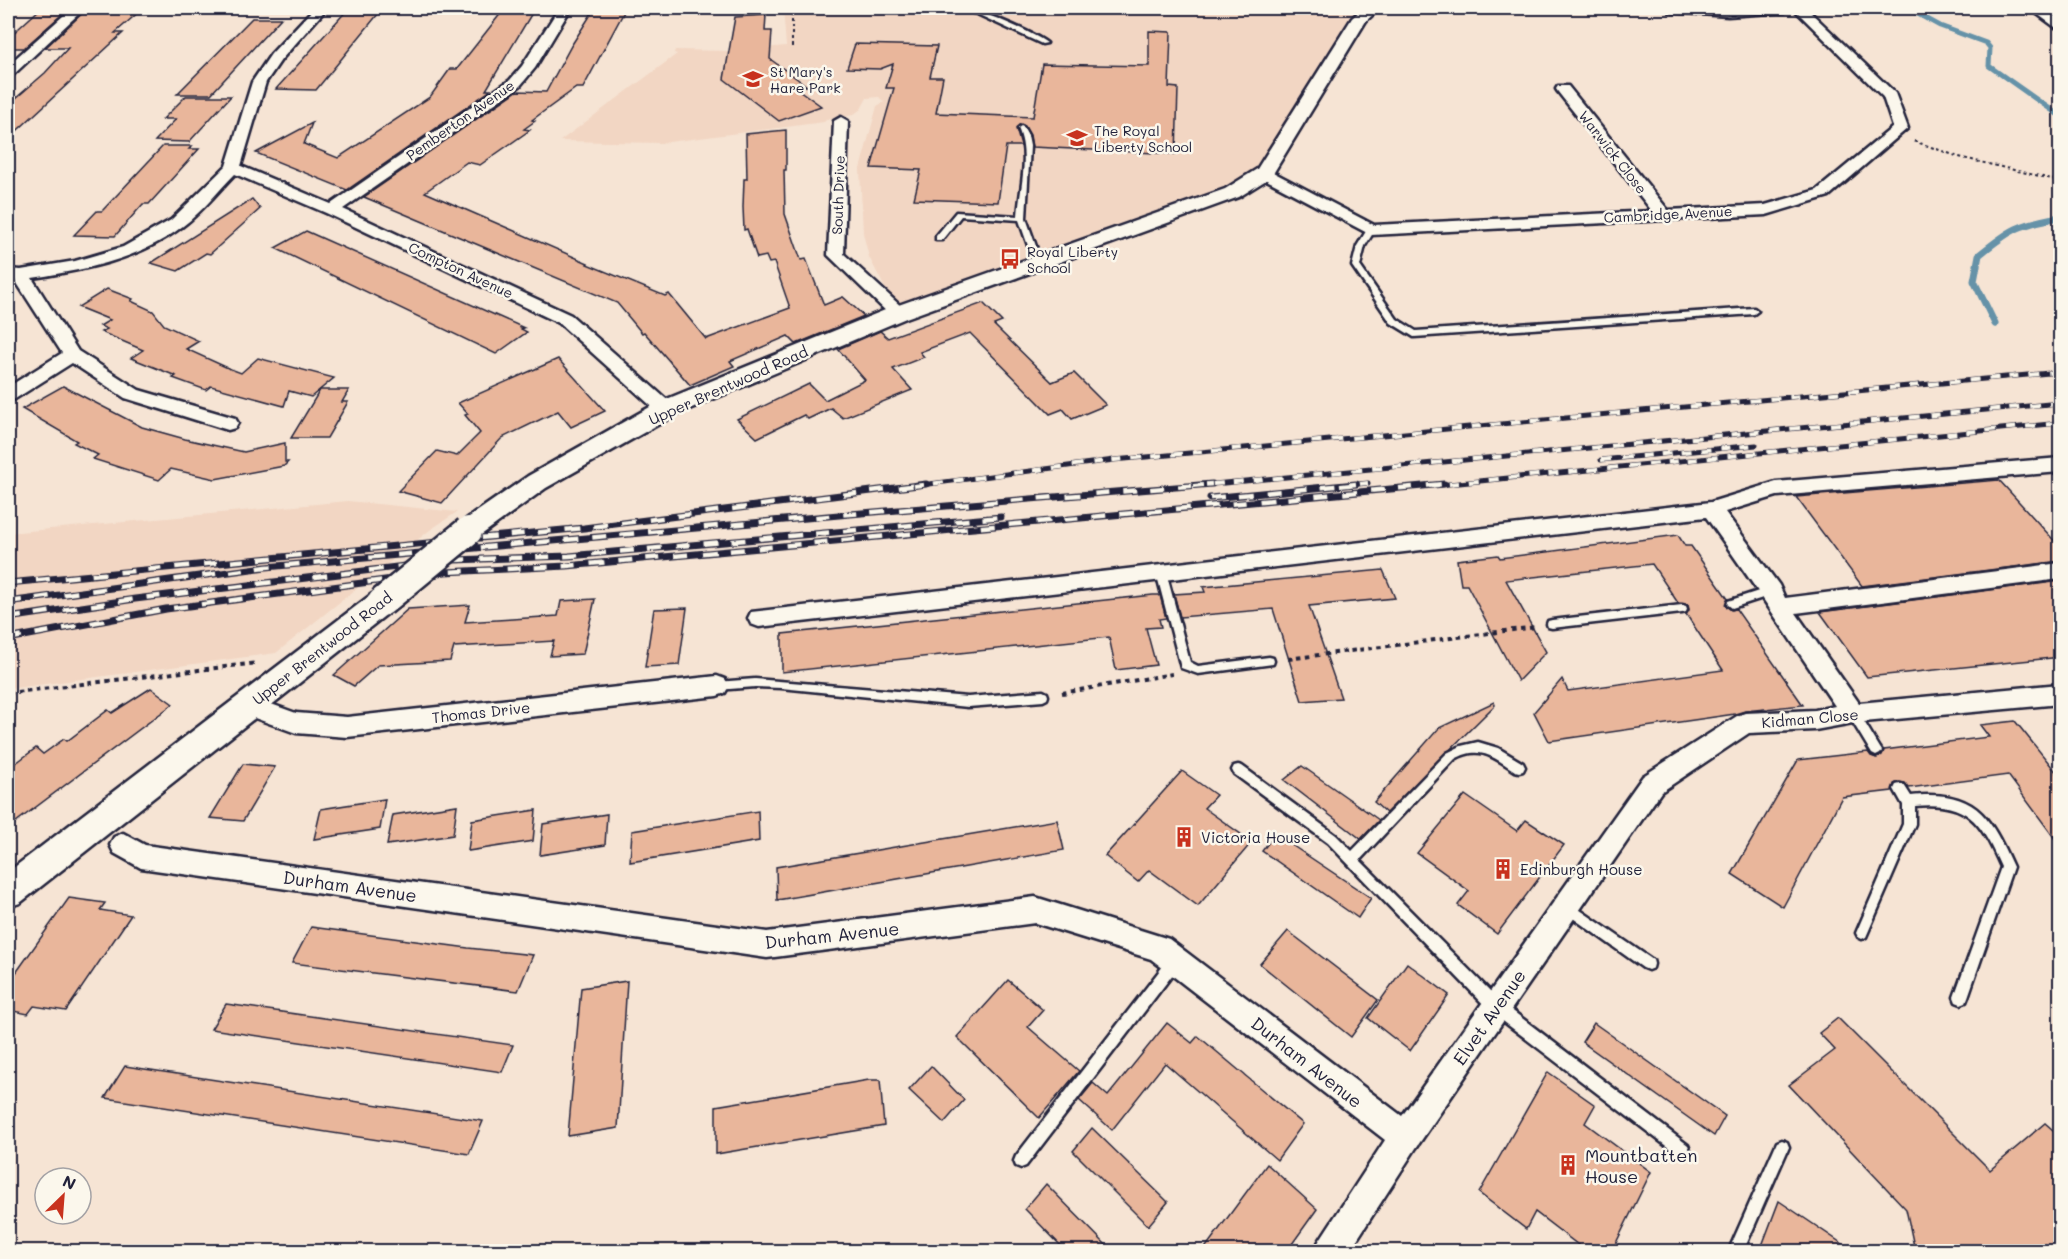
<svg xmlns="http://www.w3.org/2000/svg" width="2068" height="1259" viewBox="0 0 2068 1259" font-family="Mali,sans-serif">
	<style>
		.built { fill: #f2d6c3 }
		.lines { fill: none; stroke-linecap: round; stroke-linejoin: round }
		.stream-far1 { stroke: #6592a8; stroke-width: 5 }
		.stream { stroke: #6592a8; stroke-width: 7 }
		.building { fill: #e9b69b; stroke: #22223b; stroke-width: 1.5 }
		.service-casing { stroke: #22223b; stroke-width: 5 }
		.minor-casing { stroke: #22223b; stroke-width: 5 }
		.tertiary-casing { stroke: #22223b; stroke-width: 5 }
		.path-far1 { stroke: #22223b; stroke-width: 2; stroke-dasharray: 3 3; stroke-linecap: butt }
		.path { stroke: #22223b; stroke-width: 4; stroke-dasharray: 4.5 4.5; stroke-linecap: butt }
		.service { fill: #fbf7ec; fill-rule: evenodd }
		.minor { fill: #fbf7ec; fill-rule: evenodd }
		.tertiary { fill: #fbf7ec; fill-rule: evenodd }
		.rail-far1-casing { stroke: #22223b; stroke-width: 5 }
		.rail-casing { stroke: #22223b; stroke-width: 7 }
		.rail-far1 { stroke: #fbf7ec; stroke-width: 4; stroke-dasharray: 10; stroke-linecap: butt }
		.rail { stroke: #fbf7ec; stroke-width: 4.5; stroke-dasharray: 14; stroke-linecap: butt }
		.tertiary-bridge-casing { stroke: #22223b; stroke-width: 33; stroke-linecap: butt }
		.tertiary-bridge { stroke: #fbf7ec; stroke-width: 28 }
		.labels { text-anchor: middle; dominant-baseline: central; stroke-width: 5; stroke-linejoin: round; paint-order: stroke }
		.far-poi-label { font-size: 14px; fill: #22223b; stroke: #fbf7ec; text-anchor: start }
		.far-street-label { font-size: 14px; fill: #22223b; stroke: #fbf7ec }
		.street-label { font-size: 15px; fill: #22223b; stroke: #fbf7ec }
		.poi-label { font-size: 15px; fill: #22223b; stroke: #fbf7ec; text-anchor: start }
		.near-street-label { font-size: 18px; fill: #22223b; stroke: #fbf7ec }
		.near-poi-label { font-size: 18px; fill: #22223b; stroke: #fbf7ec; text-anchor: start }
	</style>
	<rect width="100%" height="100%" fill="#f6e4d4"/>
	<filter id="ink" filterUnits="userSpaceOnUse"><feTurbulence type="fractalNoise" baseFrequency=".0167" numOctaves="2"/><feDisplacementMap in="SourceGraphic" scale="12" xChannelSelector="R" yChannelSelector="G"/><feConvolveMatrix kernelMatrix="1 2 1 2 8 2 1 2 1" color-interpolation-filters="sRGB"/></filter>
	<g filter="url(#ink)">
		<g class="built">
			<polygon points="783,8 1372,8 1360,18 1264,173 1232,193 898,313 869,257 863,233 860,169 877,106 884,102 879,97 867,98 861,109 853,115 826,120 824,122 661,143 560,141 677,54 674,53 675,50 728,51 786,46"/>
			<polygon points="348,501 457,512 430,530 276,653 8,689 8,533"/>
		</g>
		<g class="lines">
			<polyline class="stream-far1" points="1907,8 1940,26 1986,43 1990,48 1989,66 2060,116"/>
			<path class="stream" d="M1995 324 1974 281 1979 255C2011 229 2019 224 2060 217"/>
		</g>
		<g class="building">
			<polygon points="349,8 383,8 316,90 276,89"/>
			<polygon points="505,8 535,8 486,90 491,90 347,190 256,153 312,123 304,144 338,158 430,97 450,69 457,69"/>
			<polygon points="595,8 626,8 583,88 576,88 532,120 535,121 524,129 530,130 480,165 467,162 425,192 588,263 587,264 665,296 669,294 706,339 790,308 774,262 769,263 766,256 757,258 747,229 744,230 743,207 744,179 747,179 746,134 786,130 786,170 784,170 785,214 801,260 806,259 824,305 843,297 864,316 796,344 788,336 730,361 734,366 690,385 644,332 642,333 617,303 364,197 517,91 546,92 571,46"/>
			<polygon points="40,9 68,9 24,48 8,48 8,38"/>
			<polygon points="87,9 141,10 115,33 123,33 8,139 8,105 45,73 68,48 45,48"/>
			<polygon points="766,15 765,31 772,31 770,59 807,86 792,85 821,106 779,121 724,79 735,17"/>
			<polygon points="252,18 281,18 211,94 177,94"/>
			<polygon points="1149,31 1171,32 1169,87 1178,88 1176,154 1032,147 1030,135 1025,126 1020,124 1016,129 1021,146 1006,146 998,202 914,199 921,170 871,168 894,88 886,88 893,64 880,69 847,68 855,44 937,46 930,77 943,77 936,113 1033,117 1042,64 1149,66"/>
			<polygon points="186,96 231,96 189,142 155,141 176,119 163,119"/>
			<polygon points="163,146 192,146 189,149 199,149 149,204 143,204 115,236 74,235 97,211 102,211"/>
			<polygon points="252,199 260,209 210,254 206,253 178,271 151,263"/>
			<polygon points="306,231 524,328 521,329 527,332 496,354 275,248"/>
			<polygon points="107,289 133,299 131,301 153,311 164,325 199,341 186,349 228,368 241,373 258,358 334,378 311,397 289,391 284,406 211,386 206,390 173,378 176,376 131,358 143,350 101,332 107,329 100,326 110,320 78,307"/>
			<polygon points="983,303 1002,322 994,325 1052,382 1074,373 1106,405 1072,419 1063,409 1050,414 970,333 920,352 924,357 893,369 912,390 843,418 831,408 808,419 804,415 757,438 737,419 809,384 825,400 865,380 838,349 880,331 888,338"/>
			<polygon points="558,359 605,411 571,427 558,411 502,438 442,503 398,491 437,451 457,456 480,433 465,415 468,414 458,403"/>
			<polygon points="63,386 142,427 185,439 244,452 285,443 285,462 288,462 284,466 215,479 171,469 159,480 93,459 98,455 74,443 77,441 22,409"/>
			<polygon points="320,390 349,390 342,402 348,402 327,438 291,438"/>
			<polygon points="1999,480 2061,548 2061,561 1862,586 1796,497"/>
			<polygon points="1678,535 1685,546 1691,546 1728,599 1726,606 1731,610 1736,609 1803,705 1745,711 1735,714 1549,741 1534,712 1562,679 1568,691 1723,670 1686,614 1689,610 1688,605 1678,603 1652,564 1506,580 1546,652 1518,681 1467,585 1461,585 1457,560 1498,555 1500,558"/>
			<polygon points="1383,570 1395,598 1309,606 1341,698 1302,701 1273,609 1180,617 1174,594 1205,592 1203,587"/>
			<polygon points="2061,581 2061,657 1867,677 1820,612"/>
			<polygon points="1153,595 1160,595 1166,618 1159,619 1161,627 1146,628 1156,665 1116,670 1109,637 782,672 782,634"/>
			<polygon points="595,599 583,654 550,656 554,641 454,647 450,661 378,665 354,686 334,675 408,609 470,605 465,622 558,616 561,601"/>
			<polygon points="687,608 679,665 645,667 654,609"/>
			<polygon points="151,688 173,704 8,828 8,769 36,748 43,754 64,739 67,741 108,710 112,713"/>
			<polygon points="1494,702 1495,705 1386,813 1374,802 1439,728"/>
			<polygon points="2015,721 2061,778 2061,847 2008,775 1909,788 1905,783 1899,782 1894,784 1892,791 1842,797 1783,907 1732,874 1798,760 1868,752 1871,756 1877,758 1882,755 1884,750 1989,737 1980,725"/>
			<polygon points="243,764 275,767 243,821 210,818"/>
			<polygon points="1302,766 1379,820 1361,839 1284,780"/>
			<polygon points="1182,771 1216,795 1204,808 1252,842 1198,906 1149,870 1138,882 1105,856"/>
			<polygon points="1465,795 1517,831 1526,820 1564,845 1497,934 1458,905 1469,891 1417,853"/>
			<polygon points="385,799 380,829 314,839 321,809"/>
			<polygon points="457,805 453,835 387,845 393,815"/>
			<polygon points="536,810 533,841 468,851 472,820"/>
			<polygon points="758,811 759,841 630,862 632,831"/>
			<polygon points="607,814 605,845 540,855 543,824"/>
			<polygon points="1057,820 1064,850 777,900 776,867"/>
			<polygon points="1275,834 1371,898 1358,918 1262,851"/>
			<polygon points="69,898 105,903 100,910 131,915 66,1011 34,1006 28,1014 8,1010 8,984"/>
			<polygon points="311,927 468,948 533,955 518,991 292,963"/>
			<polygon points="1288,931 1378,1000 1351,1037 1260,964"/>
			<polygon points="1407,963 1449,995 1410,1051 1368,1018"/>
			<polygon points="1008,980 1043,1010 1028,1027 1079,1071 1039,1118 957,1037"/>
			<polygon points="627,981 618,1128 568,1136 581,988"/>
			<polygon points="226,1004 513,1045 502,1072 211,1029"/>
			<polygon points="1838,1018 1990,1170 2045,1123 2061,1137 2061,1251 1915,1251 1906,1209 1789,1085 1835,1050 1819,1033"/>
			<polygon points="1167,1023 1192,1043 1198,1036 1303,1124 1277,1160 1165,1063 1112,1130 1079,1100 1093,1083 1108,1096"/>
			<polygon points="1594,1023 1725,1116 1714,1136 1582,1042"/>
			<polygon points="125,1066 483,1121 469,1154 105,1098"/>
			<polygon points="931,1066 964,1100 944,1123 909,1090"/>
			<polygon points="1548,1072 1595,1105 1585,1123 1651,1172 1612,1251 1586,1251 1535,1212 1526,1229 1479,1193"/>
			<polygon points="869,1080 880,1080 884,1126 716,1154 716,1106"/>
			<polygon points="1092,1128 1168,1202 1148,1226 1073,1151"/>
			<polygon points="1267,1164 1317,1209 1287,1251 1203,1251"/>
			<polygon points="1046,1184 1112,1251 1066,1251 1025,1209"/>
			<polygon points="1779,1201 1853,1251 1760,1251"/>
		</g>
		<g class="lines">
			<g class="service-casing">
				<g id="service">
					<path d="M956 8C974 6 1032 32 1047 43L1042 44 977 14Z"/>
					<path d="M1021 126 1023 127 1028 136 1030 146 1026 218 1042 263 1041 265H1035L1034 263 1019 220 961 216 942 240H936V236L956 212 1018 216C1020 187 1030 155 1018 128Z"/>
					<polygon points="1368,228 1375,230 1365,246 1360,266 1397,319 1416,331 1754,308 1758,311 1754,314 1414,337 1391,323 1352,266 1357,246"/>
					<polygon points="1161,568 1166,572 1190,662 1198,666 1269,657 1273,658 1274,661 1273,664 1198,674 1181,668 1156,572"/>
					<polygon points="1771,587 1775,588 1776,591 1775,594 1732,608 1727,604 1728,601"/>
					<polygon points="1682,605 1686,606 1687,609 1686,612 1682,613 1552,628 1548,627 1547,624 1548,621 1552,620"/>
					<polygon points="755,679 968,697 1043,691 1047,693 1048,696 1047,699 1043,701 968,707 781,688 755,687 717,690 713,689 712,686 713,683 717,682"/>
					<polygon points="1853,708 1857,710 1880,748 1882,751 1880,754 1876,756 1872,754 1849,716 1847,713 1849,710"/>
					<path d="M1478 742 1498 748 1523 763 1525 767 1523 771 1519 772 1515 771C1493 757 1480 745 1455 759L1360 860 1501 1002 1688 1145 1690 1150 1688 1155 1683 1157 1678 1155 1491 1012 1328 843 1234 774 1232 770 1234 766 1238 765 1242 766 1336 835 1352 851 1447 753 1461 746Z"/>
					<path d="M1900 784 1904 785 1911 796C1974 790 1989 813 2013 867L1968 997 1966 1002 1961 1004 1956 1002 1954 997 2001 867C1981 822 1968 801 1915 806V824L1866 937 1862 939 1858 937 1856 933 1903 824V805L1894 789 1896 785Z"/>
					<polygon points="1567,901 1653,960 1654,964 1653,968 1648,970 1643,968 1563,911 1561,907 1563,903"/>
					<polygon points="1175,955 1180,957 1181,961 1180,965 1026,1166 1021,1168 1016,1166 1014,1161 1016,1156 1170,957"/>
					<polygon points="1782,1140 1787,1142 1789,1147 1743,1252 1728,1252 1777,1142"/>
				</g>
			</g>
			<g class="minor-casing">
				<g id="minor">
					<polygon points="72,8 85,8 13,75 8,76 8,65"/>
					<path d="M314 8H327L281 60 266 82 241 166 331 204 510 80 522 66 559 8H571L535 68 520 86 343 209 571 315 673 405 676 409 673 413 666 415 659 413 559 323 326 213 235 174C218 191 202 212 183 226 139 260 84 270 32 278L78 351 139 390 235 418 238 423 235 428 228 430 125 398 72 363 15 399 8 401V387L62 353 15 280 8 279V269L21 270 75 261 123 247 171 220 226 166 252 82 271 54Z"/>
					<polygon points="1664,8 1791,8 1785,12 1728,16 1670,12"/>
					<polygon points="1793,8 1806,8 1895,93 1908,128 1829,196 1766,215 1371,235 1259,176 1256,173 1259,170 1269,170 1374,225 1652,211 1558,92 1556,89 1558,86 1568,86 1668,210 1765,205 1817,190 1893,127 1883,97"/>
					<polygon points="2029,8 2043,8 2060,19 2060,28 2055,27"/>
					<polygon points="841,117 848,121 844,254 904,309 907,313 904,317 892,317 828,255 834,121"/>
					<path d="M2060 458V472L1777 496 1725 512 1779 585 1785 598 2060 563V579L1796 613 1859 703 2060 684V704L1853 723 1815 730 1749 733 1661 792 1416 1148 1349 1252H1314L1319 1241 1385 1140 1151 959 1035 923 767 958 141 868 114 853 110 845 114 837 123 833 145 845 767 932 1035 897 1169 939 1402 1116 1643 776 1737 716 1745 713 1815 710 1835 706C1792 643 1751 579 1706 517L759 627 751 624 748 618 751 612 1711 502 1776 482Z"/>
					<polygon points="717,676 725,679 729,686 725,693 717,696 347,737 296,733 241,713 237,706 241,699 249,696 296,713 347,717"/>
				</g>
			</g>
			<g class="tertiary-casing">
				<g id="tertiary">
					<polygon points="1363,8 1380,8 1366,21 1271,177 1239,197 906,318 675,415 546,488 477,538 468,541 459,538 455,531 459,524 528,476 657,403 890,308 1225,189 1257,169 1352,18"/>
					<polygon points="382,591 392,594 396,602 392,610 20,903 8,907 8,872 372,594"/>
				</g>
			</g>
			<g class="path-far1">
				<polyline points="792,8 792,47"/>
				<polyline points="1914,141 1959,157 2060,181"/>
			</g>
			<g class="path">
				<polyline points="1288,659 1536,627"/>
				<polyline points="8,693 257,663"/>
				<polyline points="1062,693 1172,674"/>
			</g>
			<use href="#service" class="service"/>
			<use href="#minor" class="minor"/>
			<use href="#tertiary" class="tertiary"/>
			<g class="rail-far1-casing">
				<g id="rail-far1">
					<polyline points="1601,460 1756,445"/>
					<polyline points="914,486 1114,460 2060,372"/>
					<polyline points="1193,486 2060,403"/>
					<polyline points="1340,486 1368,483"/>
					<polyline points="1429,486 2060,423"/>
				</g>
			</g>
			<g class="rail-casing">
				<g id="rail">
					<polyline points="1210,498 1356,484"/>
					<polyline points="8,583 584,528 926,484"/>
					<polyline points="8,602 266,567 850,514 1212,484"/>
					<polyline points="8,618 135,599 454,560 569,556 1001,517"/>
					<polyline points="8,639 166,609 445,572 567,566 1444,484"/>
				</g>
			</g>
			<use href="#rail-far1" class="rail-far1"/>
			<use href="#rail" class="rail"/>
			<g class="tertiary-bridge-casing">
				<polyline id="tertiary-bridge" points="382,602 468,531"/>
			</g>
			<use href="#tertiary-bridge" class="tertiary-bridge"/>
		</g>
	</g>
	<defs>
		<g id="school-bare" transform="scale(1.62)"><path d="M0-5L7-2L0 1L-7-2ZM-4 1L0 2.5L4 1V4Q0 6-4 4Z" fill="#c8321e" stroke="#fbf7ec" stroke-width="2.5" paint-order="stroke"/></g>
		<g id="bus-bare" transform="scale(1.62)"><path d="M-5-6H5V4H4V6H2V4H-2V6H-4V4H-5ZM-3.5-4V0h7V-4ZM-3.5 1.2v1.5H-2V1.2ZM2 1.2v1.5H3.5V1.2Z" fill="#c8321e" stroke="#fbf7ec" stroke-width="2.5" paint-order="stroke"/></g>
		<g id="building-bare" transform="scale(1.62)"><path d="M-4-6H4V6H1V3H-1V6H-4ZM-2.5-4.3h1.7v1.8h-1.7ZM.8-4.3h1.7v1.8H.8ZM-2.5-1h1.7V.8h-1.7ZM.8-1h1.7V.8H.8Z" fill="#c8321e" stroke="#fbf7ec" stroke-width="2.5" paint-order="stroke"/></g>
	</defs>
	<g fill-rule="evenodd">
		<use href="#school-bare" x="753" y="79"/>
		<use href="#school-bare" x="1077" y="138"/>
		<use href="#bus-bare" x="1010" y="259"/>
		<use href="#building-bare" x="1184" y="837"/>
		<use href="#building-bare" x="1503" y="869"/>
		<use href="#building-bare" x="1568" y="1165"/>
	</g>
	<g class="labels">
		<g class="far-poi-label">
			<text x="770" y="71">St Mary's<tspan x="770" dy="16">Hare Park</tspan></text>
			<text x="1094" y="130">The Royal<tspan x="1094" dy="16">Liberty School</tspan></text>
			<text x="1027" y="251">Royal Liberty<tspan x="1027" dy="16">School</tspan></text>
		</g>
		<g class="far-street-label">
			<text transform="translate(460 120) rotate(-35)">Pemberton Avenue</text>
			<text transform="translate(1613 152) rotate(52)">Warwick Close</text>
			<text transform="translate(838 195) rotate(-88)">South Drive</text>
			<text transform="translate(1668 214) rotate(-3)">Cambridge Avenue</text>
			<text transform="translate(461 270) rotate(25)">Compton Avenue</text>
		</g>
		<g class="street-label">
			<text transform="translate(728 385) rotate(-24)">Upper Brentwood Road</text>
			<text transform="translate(322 648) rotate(-38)">Upper Brentwood Road</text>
			<text transform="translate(481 712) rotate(-6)">Thomas Drive</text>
			<text transform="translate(1810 718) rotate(-5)">Kidman Close</text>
		</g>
		<g class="poi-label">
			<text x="1201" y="837">Victoria House</text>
			<text x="1520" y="869">Edinburgh House</text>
		</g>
		<g class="near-street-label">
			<text transform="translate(350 886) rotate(8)">Durham Avenue</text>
			<text transform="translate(832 935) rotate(-6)">Durham Avenue</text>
			<text transform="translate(1489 1017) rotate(-55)">Elvet Avenue</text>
			<text transform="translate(1307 1062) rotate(38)">Durham Avenue</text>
		</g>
		<g class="near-poi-label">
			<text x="1585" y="1155">Mountbatten<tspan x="1585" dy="21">House</tspan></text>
		</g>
	</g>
	<rect width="2068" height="1259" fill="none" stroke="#fbf7ec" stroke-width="30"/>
	<rect x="15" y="15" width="2038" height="1229" fill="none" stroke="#22223b" stroke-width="2" filter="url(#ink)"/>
	<g transform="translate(63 1196) rotate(25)"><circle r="28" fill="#fbf7ec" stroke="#a4a2a5" stroke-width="1.5"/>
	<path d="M0-4.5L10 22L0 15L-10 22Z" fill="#c8321e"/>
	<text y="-9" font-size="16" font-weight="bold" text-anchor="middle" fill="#22223b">N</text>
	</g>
</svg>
